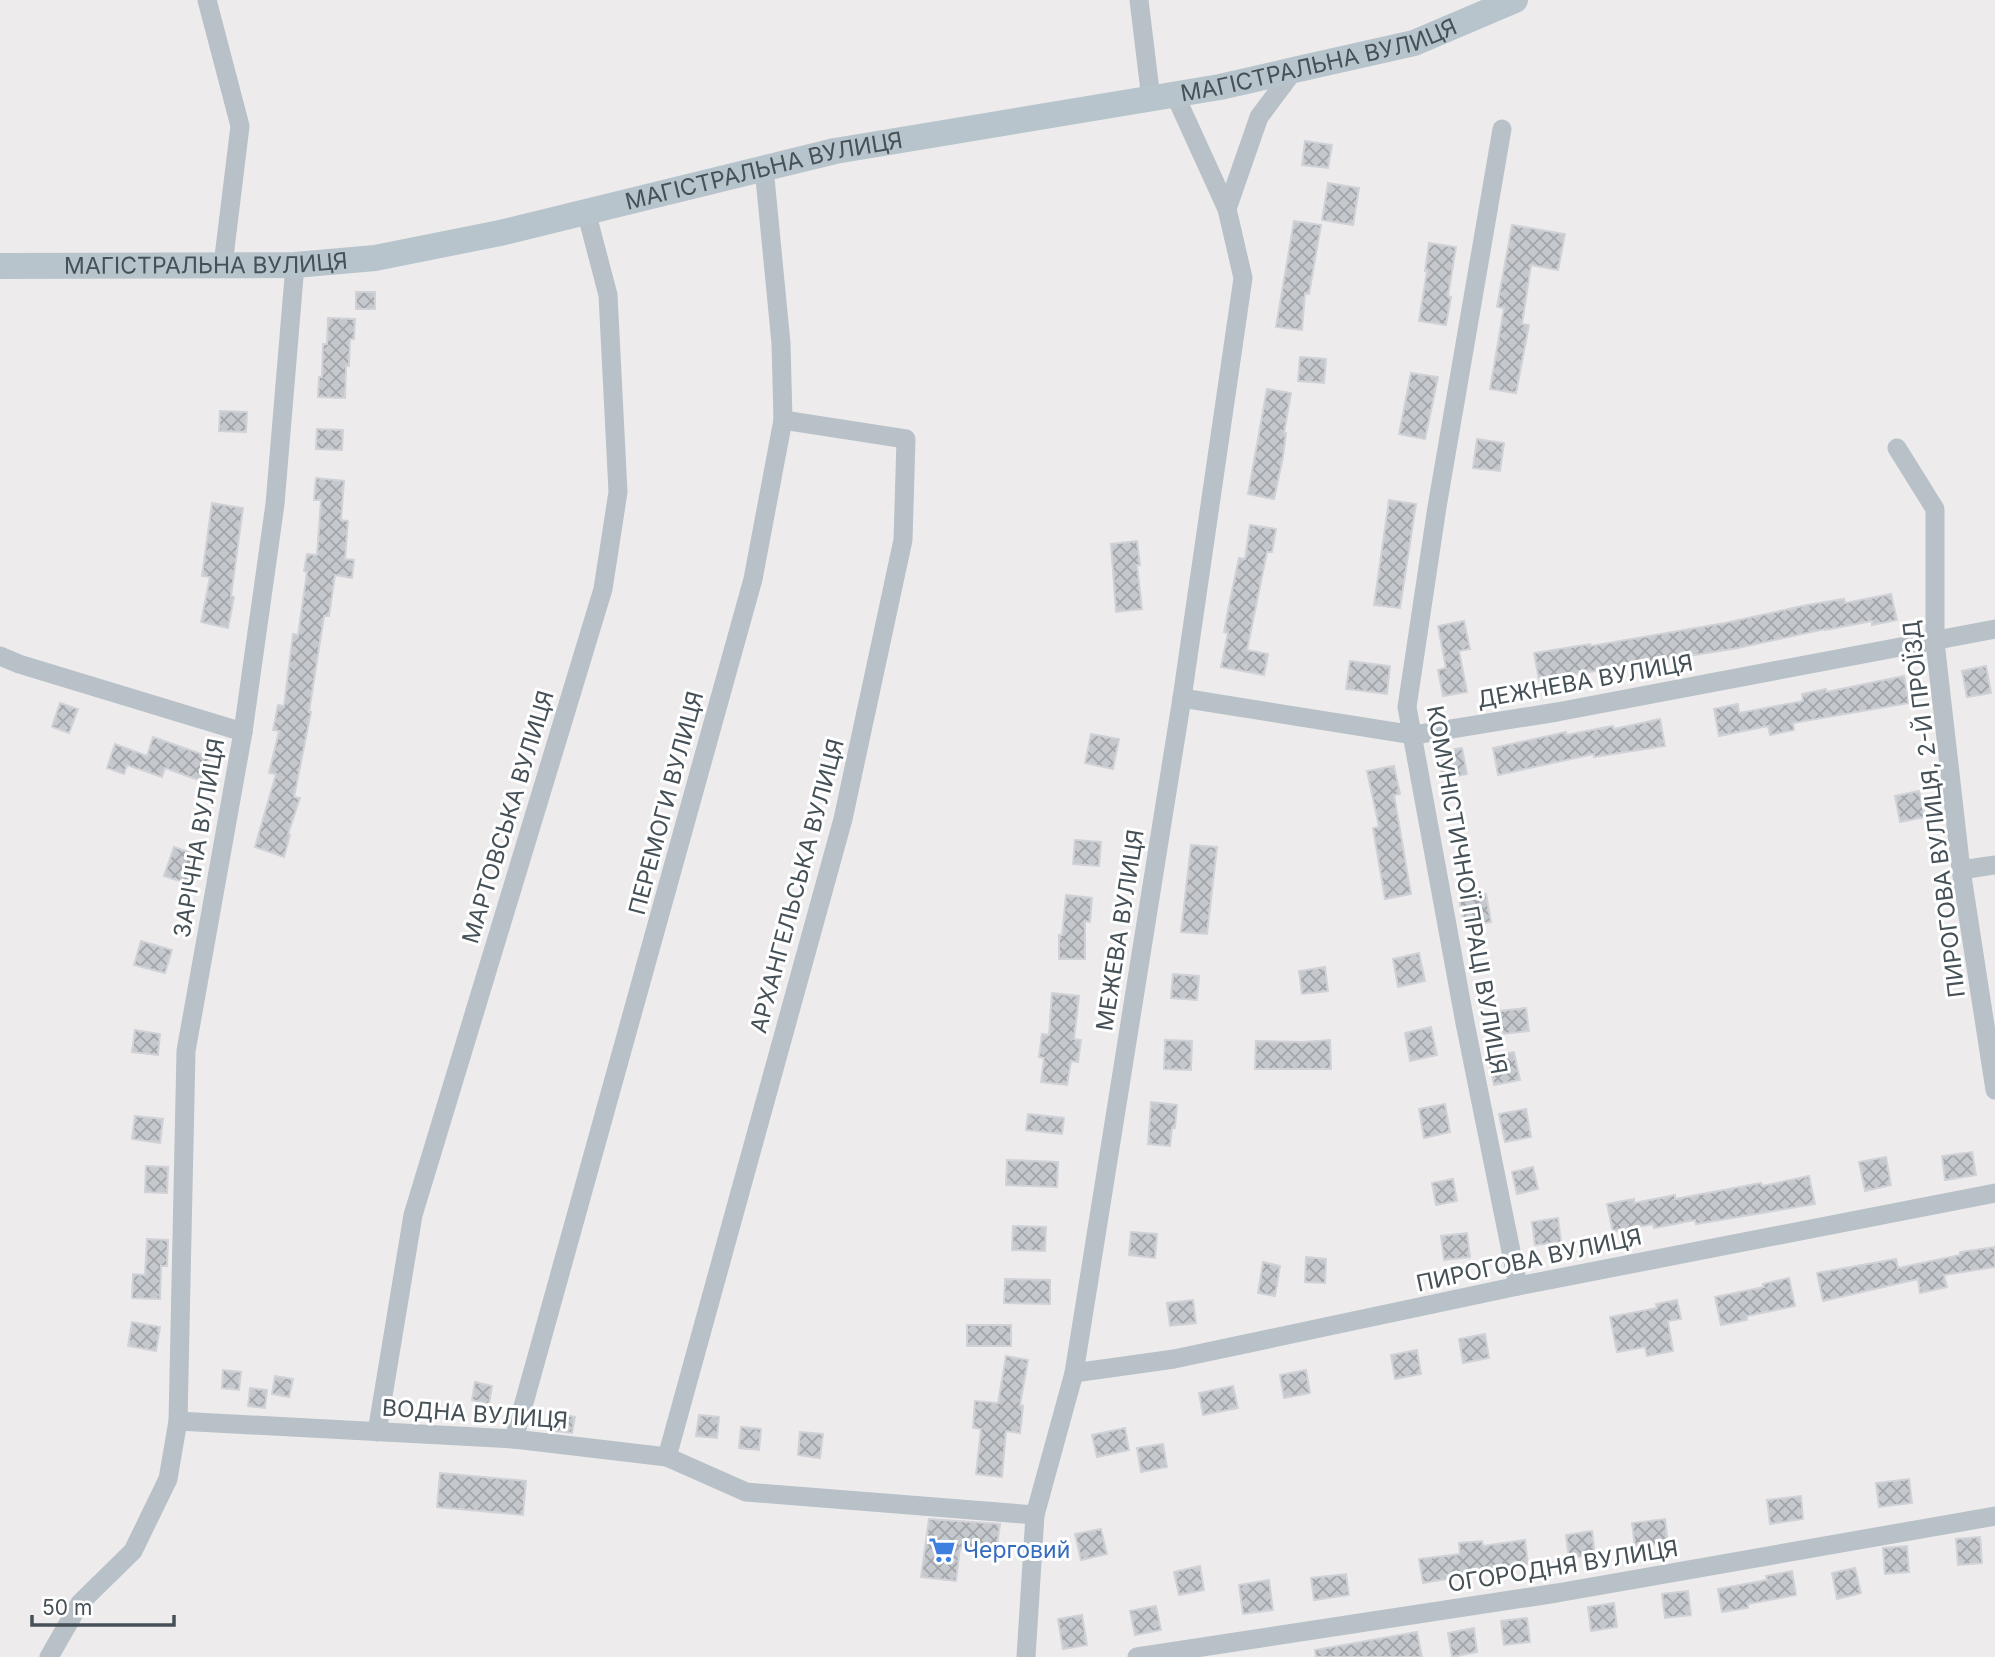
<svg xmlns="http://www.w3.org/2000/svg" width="1995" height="1657" viewBox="0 0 1995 1657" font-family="Inter,sans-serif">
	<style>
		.building { fill: url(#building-cross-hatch); stroke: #d0d2d7; stroke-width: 2 }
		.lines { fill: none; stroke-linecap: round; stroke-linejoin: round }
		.street { stroke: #b7c1c7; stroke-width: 19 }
		.secondary { stroke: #b8c4cc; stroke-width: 26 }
		.labels { text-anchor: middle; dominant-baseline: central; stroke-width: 6; stroke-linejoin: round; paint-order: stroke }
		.street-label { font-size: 23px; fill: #455057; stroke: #fff }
		.shop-label { font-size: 23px; fill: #366cbe; stroke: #fff; text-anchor: start }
	</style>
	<defs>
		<pattern id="building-cross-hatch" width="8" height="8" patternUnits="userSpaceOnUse" patternTransform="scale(1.75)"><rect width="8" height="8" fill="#c5c9ce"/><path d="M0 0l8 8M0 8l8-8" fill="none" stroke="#a2a6aa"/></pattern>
	</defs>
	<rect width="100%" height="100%" fill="#eeebec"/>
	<g class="building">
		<polygon points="1305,141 1332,145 1328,168 1302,165"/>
		<polygon points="1328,183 1359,188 1353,225 1322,220"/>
		<polygon points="1294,221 1321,225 1309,294 1305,293 1302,330 1276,327"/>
		<polygon points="1512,225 1565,234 1558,270 1531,265 1522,324 1529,325 1516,393 1490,389 1504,308 1497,307"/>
		<polygon points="1429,243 1456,247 1448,296 1451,297 1446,325 1419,321 1427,271 1425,271"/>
		<rect x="356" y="292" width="19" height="17"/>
		<polygon points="328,318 355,319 354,339 350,339 349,366 346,366 345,398 318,397 319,377 322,377 323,344 327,344"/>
		<polygon points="1300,357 1326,359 1324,383 1298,381"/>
		<polygon points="1411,373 1438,377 1425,439 1399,434"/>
		<polygon points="1267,389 1291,393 1284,433 1286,433 1283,457 1274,499 1248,494"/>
		<polygon points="220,411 247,412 246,432 219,431"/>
		<polygon points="317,429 343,430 342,450 316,449"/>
		<polygon points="1477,439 1504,443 1500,471 1473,468"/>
		<polygon points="316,478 344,481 341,520 348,521 345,559 354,560 352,578 335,575 329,616 324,616 309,712 311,712 294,797 300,798 288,834 290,835 284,857 255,847 276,774 269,773 279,731 273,730 278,705 284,706 293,634 298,635 307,572 304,571 307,554 317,555 321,500 314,500"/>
		<polygon points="1389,500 1416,504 1400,608 1374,605"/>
		<polygon points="212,503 243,508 231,596 234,597 228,628 201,622 210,577 202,576"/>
		<polygon points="1250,525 1276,529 1272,552 1267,552 1247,650 1268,654 1264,675 1221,667 1228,633 1224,632 1229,605 1239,558 1245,559"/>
		<polygon points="1137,541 1140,565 1137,565 1142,609 1116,612 1111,544"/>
		<polygon points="1891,594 1897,620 1872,625 1872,621 1825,630 1825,629 1738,648 1539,680 1534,653 1590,644 1591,646 1725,623 1807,605 1844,599 1845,603"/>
		<polygon points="1464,621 1470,649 1459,651 1467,692 1443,696 1438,670 1446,668 1438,626"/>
		<polygon points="1350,661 1390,666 1387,694 1346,689"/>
		<polygon points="1986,666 1991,693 1967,697 1962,671"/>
		<polygon points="1904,676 1909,703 1793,723 1794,730 1770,735 1768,726 1719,736 1714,709 1738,704 1739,713 1803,701 1802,694 1826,689 1826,692"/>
		<polygon points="60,703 78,709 69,733 52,727"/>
		<polygon points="1660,719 1665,746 1594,757 1594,754 1498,775 1493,748 1566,732 1566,735 1613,726 1614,729"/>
		<polygon points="1091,734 1119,739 1113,769 1085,763"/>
		<polygon points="153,737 210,757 201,781 165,768 162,777 127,765 124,774 107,768 115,744 147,756"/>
		<polygon points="1462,748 1467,774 1442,779 1438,752"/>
		<polygon points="1394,766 1400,794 1394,795 1411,894 1385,899 1373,828 1379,827 1367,771"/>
		<polygon points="1919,791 1925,817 1900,822 1895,796"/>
		<polygon points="1075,840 1101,842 1099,866 1073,864"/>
		<polygon points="1191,845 1217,847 1207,934 1181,932"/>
		<polygon points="174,847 200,856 190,884 164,876"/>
		<polygon points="1486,894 1491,922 1465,927 1459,899"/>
		<polygon points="1066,895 1092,898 1090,922 1085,921 1085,959 1059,959 1059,935 1062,935"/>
		<polygon points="141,941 172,950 165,973 134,965"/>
		<polygon points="1419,953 1425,981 1398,987 1393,959"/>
		<polygon points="1325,967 1328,991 1302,994 1299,971"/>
		<polygon points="1173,974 1199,976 1197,1000 1171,998"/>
		<polygon points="1052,993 1079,996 1074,1039 1081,1040 1078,1062 1071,1061 1067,1085 1041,1082 1044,1058 1039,1057 1042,1034 1049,1035"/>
		<polygon points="1526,1008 1529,1031 1503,1034 1500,1011"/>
		<polygon points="1431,1027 1437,1055 1410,1061 1405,1033"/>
		<polygon points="135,1030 160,1034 158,1055 132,1052"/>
		<polygon points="1165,1040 1192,1041 1191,1070 1164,1069"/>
		<polygon points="1330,1040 1331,1069 1255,1069 1256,1041 1303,1042"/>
		<polygon points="1514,1052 1520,1080 1494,1085 1488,1057"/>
		<polygon points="1151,1102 1177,1105 1175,1128 1172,1128 1170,1146 1148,1144"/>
		<polygon points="1445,1104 1450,1132 1424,1138 1419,1109"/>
		<polygon points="1526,1109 1531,1137 1505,1142 1499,1114"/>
		<polygon points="1028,1114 1064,1118 1062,1134 1026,1130"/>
		<polygon points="135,1116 163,1119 160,1143 132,1139"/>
		<polygon points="1972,1152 1976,1175 1945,1180 1942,1156"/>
		<polygon points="1886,1157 1891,1185 1865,1191 1859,1162"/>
		<polygon points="1007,1160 1058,1162 1057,1187 1006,1185"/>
		<polygon points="146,1166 168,1167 167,1193 145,1192"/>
		<polygon points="1533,1167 1538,1189 1517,1194 1512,1172"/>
		<polygon points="1809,1176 1815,1204 1696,1224 1695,1220 1654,1228 1653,1224 1613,1232 1607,1204 1634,1199 1634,1203 1675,1195 1675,1199 1761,1183 1762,1186"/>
		<polygon points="1453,1179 1457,1201 1436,1205 1432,1183"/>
		<polygon points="1558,1218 1561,1242 1535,1245 1532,1222"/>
		<polygon points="1013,1226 1046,1227 1045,1251 1012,1250"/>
		<polygon points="1131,1232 1157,1234 1155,1258 1129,1255"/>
		<polygon points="1467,1233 1470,1257 1444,1260 1441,1236"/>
		<polygon points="147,1239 168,1240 167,1266 161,1266 160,1299 132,1298 133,1274 145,1275"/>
		<polygon points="1995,1247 1995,1267 1944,1275 1947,1287 1920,1293 1918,1279 1823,1301 1817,1273 1896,1259 1898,1268 1960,1255 1960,1252"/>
		<polygon points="1306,1257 1326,1259 1325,1283 1305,1282"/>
		<polygon points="1263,1262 1280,1266 1275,1296 1258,1293"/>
		<polygon points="1789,1278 1795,1306 1747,1316 1747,1320 1721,1325 1715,1297 1764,1287 1763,1284"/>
		<polygon points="1005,1279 1050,1280 1050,1304 1004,1303"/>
		<polygon points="1193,1300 1196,1323 1170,1326 1167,1303"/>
		<polygon points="1677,1300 1681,1319 1668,1321 1673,1351 1647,1356 1645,1347 1617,1352 1610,1317 1657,1308 1656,1304"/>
		<polygon points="132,1322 160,1327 156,1351 128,1346"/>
		<rect x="967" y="1325" width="44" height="21"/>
		<polygon points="1485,1334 1489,1358 1463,1363 1459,1339"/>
		<polygon points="1417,1350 1421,1374 1395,1379 1391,1355"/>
		<polygon points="1006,1356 1028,1360 1020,1405 1023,1406 1020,1433 1006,1431 1002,1477 976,1474 981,1429 973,1428 975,1401 998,1403"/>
		<polygon points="223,1370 241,1372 239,1390 222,1388"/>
		<polygon points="1306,1370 1310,1393 1284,1398 1280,1375"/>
		<polygon points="275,1376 293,1379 289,1397 272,1394"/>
		<polygon points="475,1382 492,1386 489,1404 472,1400"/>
		<polygon points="1233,1386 1238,1408 1203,1415 1199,1393"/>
		<polygon points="250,1388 267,1390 265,1408 248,1406"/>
		<polygon points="558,1413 575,1417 572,1433 555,1431"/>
		<polygon points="699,1415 719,1417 717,1438 696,1436"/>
		<polygon points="741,1427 761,1429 759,1450 739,1448"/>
		<polygon points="1125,1428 1129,1450 1097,1457 1092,1435"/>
		<polygon points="800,1432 823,1434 820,1458 798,1455"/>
		<polygon points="1163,1444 1167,1467 1141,1472 1137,1448"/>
		<polygon points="440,1473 526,1481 523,1515 437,1507"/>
		<polygon points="1909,1479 1912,1503 1879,1507 1876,1483"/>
		<polygon points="1801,1496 1803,1519 1770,1524 1767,1500"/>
		<polygon points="929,1519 1000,1524 996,1553 960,1548 956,1581 921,1577"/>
		<polygon points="1665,1519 1668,1543 1635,1547 1632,1523"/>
		<polygon points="1101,1529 1107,1554 1081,1560 1075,1534"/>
		<polygon points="1592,1531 1595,1555 1569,1558 1566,1535"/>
		<polygon points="1980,1537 1982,1563 1958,1565 1956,1539"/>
		<polygon points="1525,1540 1528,1564 1485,1570 1485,1572 1446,1575 1447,1579 1423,1583 1419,1559 1460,1554 1459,1543 1482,1541 1483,1546"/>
		<polygon points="1907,1546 1909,1572 1885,1574 1883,1548"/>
		<polygon points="1200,1566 1204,1590 1179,1595 1174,1572"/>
		<polygon points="1855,1568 1861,1593 1837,1599 1832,1573"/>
		<polygon points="1792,1571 1796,1595 1748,1604 1748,1608 1722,1612 1718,1589 1767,1580 1766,1576"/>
		<polygon points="1346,1574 1349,1595 1314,1600 1311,1578"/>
		<polygon points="1269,1580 1273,1610 1243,1614 1239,1585"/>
		<polygon points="1688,1591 1691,1615 1665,1618 1662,1594"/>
		<polygon points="1614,1603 1617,1627 1591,1631 1588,1607"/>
		<polygon points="1156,1606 1161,1630 1135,1635 1130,1611"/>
		<polygon points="1082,1615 1087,1645 1063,1649 1058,1619"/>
		<polygon points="1527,1618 1530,1642 1504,1645 1501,1621"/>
		<polygon points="1474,1628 1477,1652 1452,1657 1448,1633"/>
		<polygon points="1417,1632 1422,1657 1316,1657 1315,1650"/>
	</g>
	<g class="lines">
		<g class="street">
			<polyline points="207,0 240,126 223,265"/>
			<polyline points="1139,0 1151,99"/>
			<polyline points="1502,129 1437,507 1407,707 1465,1023 1518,1286"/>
			<polyline points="1227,209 1259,117 1294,70"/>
			<polyline points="1897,448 1935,509 1935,642 1961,870 1995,1090"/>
			<polyline points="0,656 19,664 243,732"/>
			<polyline points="1182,698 1414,735 1557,712 1995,629"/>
			<polyline points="1961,870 1995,865"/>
			<polyline points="1074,1373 1174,1359 1518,1286 1995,1193"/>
			<polyline points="178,1421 514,1439 667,1457 746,1492 1035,1515"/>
			<polyline points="377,1432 413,1215 603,589 618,492 608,295 586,211"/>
			<polyline points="514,1439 753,579 783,420 781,343 764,168"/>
			<polyline points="667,1457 843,819 903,540 906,439 783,420"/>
			<polyline points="49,1657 80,1603 133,1551 168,1479 178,1421 186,1051 243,732 275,504 295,265"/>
			<polyline points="1026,1657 1035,1515 1074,1373 1182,698 1243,278 1227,209 1175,95"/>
			<polyline points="1137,1657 1557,1593 1995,1516"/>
		</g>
		<path class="secondary" id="s1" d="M0 266 295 265 375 258 500 233 835 151 1220 87 1294 70 1414 43 1515 0"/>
	</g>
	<defs>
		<g id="supermarket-bare" transform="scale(2.1)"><path d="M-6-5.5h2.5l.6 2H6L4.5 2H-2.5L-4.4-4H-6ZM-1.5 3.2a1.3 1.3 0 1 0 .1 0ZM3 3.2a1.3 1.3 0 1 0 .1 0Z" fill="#3f7fe0" stroke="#fff" stroke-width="2.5" paint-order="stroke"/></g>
	</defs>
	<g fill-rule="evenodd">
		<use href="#supermarket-bare" x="942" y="1550"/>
	</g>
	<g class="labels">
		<g class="street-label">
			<text stroke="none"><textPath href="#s1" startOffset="1340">МАГІСТРАЛЬНА ВУЛИЦЯ</textPath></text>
			<text stroke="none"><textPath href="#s1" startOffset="774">МАГІСТРАЛЬНА ВУЛИЦЯ</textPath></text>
			<text stroke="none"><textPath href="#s1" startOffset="206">МАГІСТРАЛЬНА ВУЛИЦЯ</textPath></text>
			<text transform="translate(1585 681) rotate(-10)">ДЕЖНЕВА ВУЛИЦЯ</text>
			<text transform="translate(666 803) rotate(-75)">ПЕРЕМОГИ ВУЛИЦЯ</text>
			<text transform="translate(1934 809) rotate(-97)">ПИРОГОВА ВУЛИЦЯ, 2-Й ПРОЇЗД</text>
			<text transform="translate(508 817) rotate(-73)">МАРТОВСЬКА ВУЛИЦЯ</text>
			<text transform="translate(199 838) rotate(-80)">ЗАРІЧНА ВУЛИЦЯ</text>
			<text transform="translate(797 886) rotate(-75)">АРХАНГЕЛЬСЬКА ВУЛИЦЯ</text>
			<text transform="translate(1467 890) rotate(80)">КОМУНІСТИЧНОЇ ПРАЦІ ВУЛИЦЯ</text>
			<text transform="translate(1120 930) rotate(-81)">МЕЖЕВА ВУЛИЦЯ</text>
			<text transform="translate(1529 1260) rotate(-12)">ПИРОГОВА ВУЛИЦЯ</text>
			<text transform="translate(475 1414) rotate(4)">ВОДНА ВУЛИЦЯ</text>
			<text transform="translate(1563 1566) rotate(-9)">ОГОРОДНЯ ВУЛИЦЯ</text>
		</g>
		<g class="shop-label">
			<text x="963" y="1550">Черговий</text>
		</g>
	</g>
	<path d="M32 1615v10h142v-10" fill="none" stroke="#455057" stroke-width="3.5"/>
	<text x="42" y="1615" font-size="21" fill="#455057" stroke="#ffffff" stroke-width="5" paint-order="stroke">50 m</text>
</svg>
